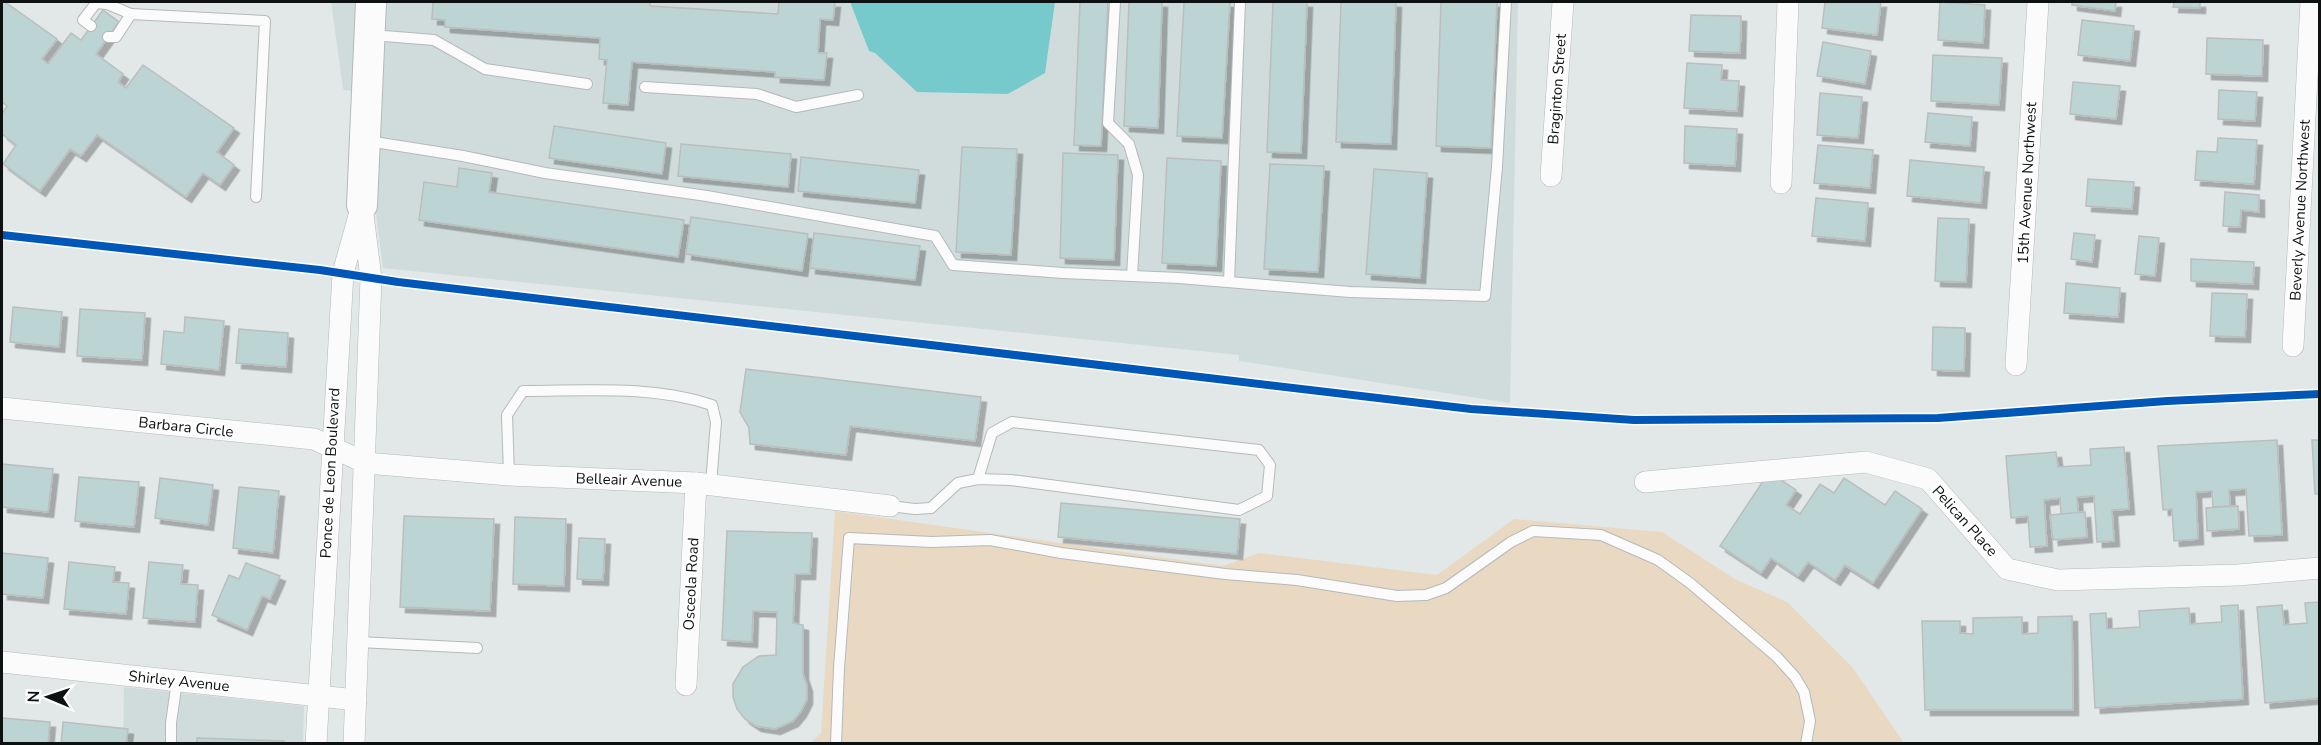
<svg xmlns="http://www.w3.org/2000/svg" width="2321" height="745" viewBox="0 0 2321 745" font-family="'Nunito Sans',sans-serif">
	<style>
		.built { fill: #d0dcdc }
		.green { fill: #e9d9c3 }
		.water { fill: #77cacc }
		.building { fill: #bcd4d4; stroke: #babebe; stroke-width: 1.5; filter: url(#shadow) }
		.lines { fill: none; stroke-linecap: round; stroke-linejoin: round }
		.lane-casing { stroke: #b5b9b9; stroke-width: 12 }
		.street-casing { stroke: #b5b9b9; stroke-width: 22 }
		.secondary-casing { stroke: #b5b9b9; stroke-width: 32 }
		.lane { stroke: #fbfbfb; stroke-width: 10 }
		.street { stroke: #fbfbfb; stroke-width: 21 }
		.secondary { stroke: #fbfbfb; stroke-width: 30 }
		.cycleway-casing { stroke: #fff; stroke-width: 11 }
		.cycleway { stroke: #0057b8; stroke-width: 8 }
		.labels { text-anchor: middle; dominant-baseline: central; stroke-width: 5; stroke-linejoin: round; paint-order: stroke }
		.street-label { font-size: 15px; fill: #0e1112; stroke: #fff }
	</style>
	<defs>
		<filter id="shadow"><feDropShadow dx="5.5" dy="5.5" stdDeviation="0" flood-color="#0004"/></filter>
	</defs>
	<rect width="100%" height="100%" fill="#e2e7e7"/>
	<g class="built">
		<polygon points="331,2 357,2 354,91 344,90 343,88"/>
		<polygon points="384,2 850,2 869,51 875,53 1049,36 1055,2 1518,2 1510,403 1239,361 1239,355 383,268 375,206 378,197 375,197"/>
		<polygon points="124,687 304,706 303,743 123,744"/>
	</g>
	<polygon class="green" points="835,511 1223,566 1259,553 1437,575 1514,519 1662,532 1735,579 1787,602 1853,668 1904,743 809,744 821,733"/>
	<polygon class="water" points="850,2 1055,2 1045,73 1008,94 917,92 875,53 869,51"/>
	<g class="building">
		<polygon points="2,2 5,2 57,39 42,59 48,64 71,33 81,40 103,10 119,22 96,54 123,74 118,82 126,88 143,65 234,128 217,152 234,165 220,185 203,173 186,197 97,135 81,156 70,149 40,191 3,164 16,145 2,134 2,114 7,106 2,102"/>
		<polygon points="433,2 650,2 650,6 778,14 779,2 835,2 833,20 820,19 818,53 827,53 824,80 775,77 775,72 632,62 628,105 603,103 607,60 599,59 600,38 445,27 445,20 432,19"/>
		<polygon points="1080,2 1108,2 1101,146 1074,145"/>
		<polygon points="1129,2 1162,2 1158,128 1124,126"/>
		<polygon points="1184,2 1230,2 1222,138 1177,136"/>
		<polygon points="1273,2 1307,2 1301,153 1267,152"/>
		<polygon points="1341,2 1396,2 1391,144 1336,142"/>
		<polygon points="1441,2 1497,2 1491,148 1436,146"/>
		<polygon points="1825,2 1881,2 1877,35 1822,28"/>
		<polygon points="1940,2 1985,5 1983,43 1938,40"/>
		<polygon points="2072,2 2116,2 2115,11 2072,5"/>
		<polygon points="2174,2 2200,2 2200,8 2173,7"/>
		<polygon points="1691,15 1741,16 1740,53 1689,51"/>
		<polygon points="2082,20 2134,26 2130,61 2078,55"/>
		<polygon points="2207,38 2263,40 2262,76 2206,74"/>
		<polygon points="1823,42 1871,51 1865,84 1817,76"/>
		<polygon points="1933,55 2002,58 1999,105 1931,101"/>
		<polygon points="1687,63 1722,65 1721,80 1739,81 1737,111 1684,108"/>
		<polygon points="2073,82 2120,86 2116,119 2070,114"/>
		<polygon points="2219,90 2257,92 2255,121 2218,119"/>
		<polygon points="1820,93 1862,97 1858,138 1817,135"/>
		<polygon points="1928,113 1972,117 1970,146 1925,142"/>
		<polygon points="554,126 666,143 662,174 549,158"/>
		<polygon points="1685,126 1737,129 1735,166 1684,163"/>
		<polygon points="2218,138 2257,140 2254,184 2195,180 2197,151 2217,152"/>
		<polygon points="681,144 791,154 788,187 678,176"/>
		<polygon points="1818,145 1873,150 1870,188 1814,183"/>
		<polygon points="962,147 1017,149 1011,255 956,252"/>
		<polygon points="1063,153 1118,155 1114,260 1060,258"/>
		<polygon points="801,157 919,170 915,203 798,191"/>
		<polygon points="1167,158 1221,161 1216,266 1162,263"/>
		<polygon points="1910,160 1984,167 1981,203 1907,196"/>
		<polygon points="1270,164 1324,166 1318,272 1264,269"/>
		<polygon points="459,168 492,173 489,192 684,220 678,257 419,220 424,182 457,187"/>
		<polygon points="1374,169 1427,173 1420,278 1366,274"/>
		<polygon points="2088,179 2134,182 2132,209 2086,206"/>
		<polygon points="2225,192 2259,195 2259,212 2241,210 2240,227 2223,226"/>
		<polygon points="1816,198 1868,203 1865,241 1812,236"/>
		<polygon points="691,217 808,234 802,271 686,254"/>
		<polygon points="1938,218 1969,219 1966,282 1935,281"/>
		<polygon points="814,233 920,246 915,280 810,268"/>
		<polygon points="2074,233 2095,235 2092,262 2071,259"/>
		<polygon points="2139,236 2159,238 2155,276 2135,274"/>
		<polygon points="2191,259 2254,262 2253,284 2191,281"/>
		<polygon points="2066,283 2120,288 2118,317 2064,313"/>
		<polygon points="2212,293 2247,294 2245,337 2210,336"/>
		<polygon points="13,307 62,312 59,347 10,342"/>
		<polygon points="80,309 145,313 142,360 77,356"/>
		<polygon points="185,317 224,321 219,370 161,364 164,331 184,333"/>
		<polygon points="1933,327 1965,328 1964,371 1932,370"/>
		<polygon points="239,329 288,333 286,367 236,363"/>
		<polygon points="746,369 981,397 975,441 850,426 846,455 750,444 749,428 740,412"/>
		<polygon points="2277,440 2282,535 2249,536 2246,489 2229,490 2230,506 2213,507 2212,491 2196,492 2198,539 2174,541 2172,509 2163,510 2158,446"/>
		<polygon points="2312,440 2320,440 2320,494 2315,494"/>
		<polygon points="2124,447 2129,509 2112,510 2114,541 2097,542 2094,496 2077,497 2078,513 2061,514 2060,498 2044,500 2047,546 2030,547 2028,516 2011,518 2006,456 2056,452 2058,467 2091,465 2090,449"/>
		<polygon points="2,464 53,469 48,512 2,507"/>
		<polygon points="1769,472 1796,490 1786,505 1800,514 1820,484 1834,493 1844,478 1885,505 1895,491 1922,509 1873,583 1845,565 1835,580 1808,562 1798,576 1771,558 1761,573 1720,546"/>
		<polygon points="79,477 139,482 134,527 75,521"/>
		<polygon points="160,478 213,485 208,525 155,518"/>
		<polygon points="239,487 279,491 273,553 233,548"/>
		<polygon points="1061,503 1240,519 1237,554 1058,537"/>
		<polygon points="2238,506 2239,529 2207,531 2206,508"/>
		<polygon points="2085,512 2087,537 2053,540 2050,515"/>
		<polygon points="404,516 494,519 490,611 400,607"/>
		<polygon points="515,517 566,519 564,586 513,584"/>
		<polygon points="727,531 812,533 810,574 795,574 793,623 803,625 803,674 807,686 807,699 801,711 793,721 775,729 756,726 745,719 737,709 733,697 733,684 743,667 759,656 776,655 777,612 753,611 752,642 722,640"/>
		<polygon points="579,538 605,539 603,580 577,579"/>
		<polygon points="2,553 48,558 43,598 2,594"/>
		<polygon points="69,562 115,567 113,582 129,583 126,614 64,609"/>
		<polygon points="149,562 183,565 181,584 198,585 195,622 143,618"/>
		<polygon points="246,563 280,576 270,599 262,596 247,630 212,615 229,575 239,579"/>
		<polygon points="2320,602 2320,698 2265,703 2257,607 2282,605 2284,625 2307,623 2305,603"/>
		<polygon points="2238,605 2243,699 2095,708 2090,614 2106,613 2107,629 2140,627 2139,611 2189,608 2190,624 2222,622 2221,606"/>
		<polygon points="2072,616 2073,710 1925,710 1922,621 1960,621 1960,633 1973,634 1973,618 2022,617 2022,634 2038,633 2038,617"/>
		<polygon points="2,718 50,722 48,744 2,744"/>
		<polygon points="63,722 128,729 126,744 61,744"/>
		<polygon points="197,738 284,741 284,744 197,744"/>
	</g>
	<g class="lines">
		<g class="lane-casing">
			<g id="lane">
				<polyline points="107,2 107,4 131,14 265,21 256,197"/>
				<polyline points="1115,2 1108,123 1129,144 1138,175 1132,276"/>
				<polyline points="91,26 83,20 96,3 107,4"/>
				<polyline points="372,35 434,40 485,69 587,84"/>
				<polyline points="108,37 116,37 131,14"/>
				<polyline points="645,87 757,94 796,107 858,95"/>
				<polyline points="368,141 463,156 545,173 707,196 935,236 953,265 1063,273 1179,278 1350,292 1485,296 1497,167 1506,2"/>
				<polyline points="1229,282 1240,2"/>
				<path d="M509 475 507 415 523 391C586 391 652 385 712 405L716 422 711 484"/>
				<polyline points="890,506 915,509 931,508 958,483 978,479 1011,480 1239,510 1267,496 1270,465 1259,450 1012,422 992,433 978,479"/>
				<polyline points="359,642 477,648"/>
				<polyline points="171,744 171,723 177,681"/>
				<polyline points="836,744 839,668 849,538 932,542 990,540 1061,553 1225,574 1297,580 1397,596 1426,595 1446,588 1511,542 1533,531 1601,535 1658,560 1690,583 1777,657 1795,677 1804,692 1810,721 1806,744"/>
			</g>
		</g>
		<g class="street-casing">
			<g id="street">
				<polyline points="1551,176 1563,2"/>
				<polyline points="1781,183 1788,2"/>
				<polyline points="2293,346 2311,2"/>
				<polyline points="2016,365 2038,2"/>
				<polyline points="2,408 314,439 366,463 509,475 696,483 890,506"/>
				<polyline points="1645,482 1866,462 1928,479 2007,569 2058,580 2238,575 2320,568"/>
				<polyline points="2,662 356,700"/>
				<polyline points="686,685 696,483"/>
				<polyline points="316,744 343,273 362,205"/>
				<polyline points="354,744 371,278 363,215"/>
			</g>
		</g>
		<g class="secondary-casing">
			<polyline id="secondary" points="362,205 371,2"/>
		</g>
		<use href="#lane" class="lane"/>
		<use href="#street" class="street"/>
		<use href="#secondary" class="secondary"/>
		<g class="cycleway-casing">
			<polyline id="cycleway" points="2,235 320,270 398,282 1471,409 1634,420 1938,418 2167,401 2320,394"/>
		</g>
		<use href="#cycleway" class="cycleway"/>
	</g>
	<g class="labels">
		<g class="street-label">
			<text transform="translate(1557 89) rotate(-86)">Braginton Street</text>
			<text transform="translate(2027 183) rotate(-87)">15th Avenue Northwest</text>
			<text transform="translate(2300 210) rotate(-87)">Beverly Avenue Northwest</text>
			<text transform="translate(186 427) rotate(6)">Barbara Circle</text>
			<text transform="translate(330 473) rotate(-87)">Ponce de Leon Boulevard</text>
			<text transform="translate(629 480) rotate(2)">Belleair Avenue</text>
			<text transform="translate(1965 521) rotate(48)">Pelican Place</text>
			<text transform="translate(691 584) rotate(-87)">Osceola Road</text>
			<text transform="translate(179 681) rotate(6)">Shirley Avenue</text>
		</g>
	</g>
	<rect width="2321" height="745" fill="none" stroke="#0e1112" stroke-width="6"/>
	<g transform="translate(48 697) rotate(272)" stroke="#ffffff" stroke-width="4.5" paint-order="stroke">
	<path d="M0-4.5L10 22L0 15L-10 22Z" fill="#0e1112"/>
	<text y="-9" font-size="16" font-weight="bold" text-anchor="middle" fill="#0e1112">N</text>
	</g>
</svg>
